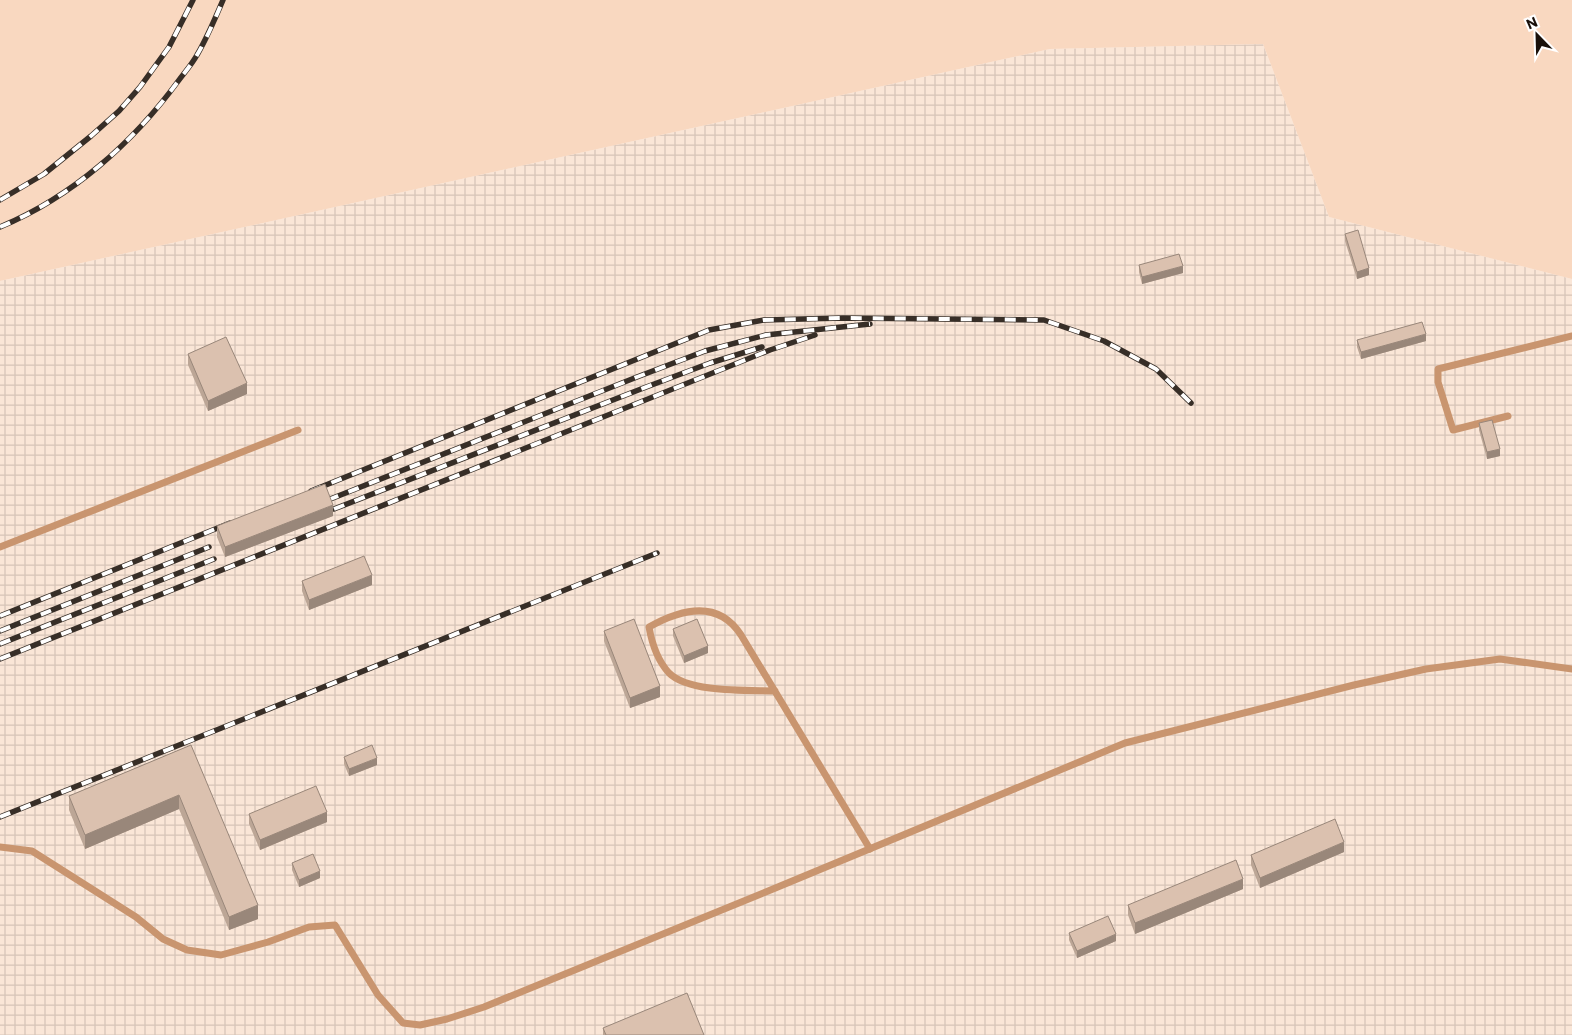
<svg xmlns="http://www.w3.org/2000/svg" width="1572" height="1035" viewBox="0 0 1572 1035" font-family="Commissioner,sans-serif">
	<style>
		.industrial { fill: url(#industrial-grid) }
		.grass { fill: #f9d8c0 }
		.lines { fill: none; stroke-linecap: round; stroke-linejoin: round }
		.service { stroke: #c9956f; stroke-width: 7 }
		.rail-casing { stroke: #372e27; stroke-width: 5.5 }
		.rail { stroke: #fff; stroke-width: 4; stroke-dasharray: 11; stroke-linecap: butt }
		.wall { fill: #bca696 }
		.shaded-wall { fill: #99877a }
		.building { fill: #dbc1af; stroke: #99877a }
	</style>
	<defs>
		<pattern id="industrial-grid" width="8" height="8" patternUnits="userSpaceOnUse" patternTransform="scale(1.25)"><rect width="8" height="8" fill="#fae6d7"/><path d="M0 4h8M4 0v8" fill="none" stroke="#d6c4b7"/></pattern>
	</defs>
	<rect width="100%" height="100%" fill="#fbf0e8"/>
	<polygon class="industrial" points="1263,44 1329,217 1572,279 1572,1035 0,1035 0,281 1050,49"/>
	<polygon class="grass" points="0,0 1572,0 1572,279 1329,217 1263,44 1050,49 0,281"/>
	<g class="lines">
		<g class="service">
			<polyline points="1508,416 1453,430 1438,382 1438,369 1572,336"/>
			<polyline points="0,547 298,430"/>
			<path d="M775 691C748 690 689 693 669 673 657 660 652 644 649 627 681 609 718 599 741 635L870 849"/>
			<polyline points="0,847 32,851 136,917 163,939 187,950 221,955 268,942 309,927 335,925 378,995 403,1023 420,1025 447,1019 484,1007 773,889 1125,743 1354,685 1426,669 1500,659 1572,669"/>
		</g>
		<g class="rail-casing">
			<g id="rail">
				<polyline points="0,200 44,174 91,136 119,111 140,87 169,47 193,0"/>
				<path d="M0 227C72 197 133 143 179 80 185 72 192 64 197 55 207 38 215 19 223 0"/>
				<polyline points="311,491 709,330 764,320 843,318 1044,320 1104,341 1156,369 1191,403"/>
				<polyline points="328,500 637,377 705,351 766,335 870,324"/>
				<polyline points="334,509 641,389 710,363 762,347"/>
				<polyline points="0,616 230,523"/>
				<polyline points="0,631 209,547"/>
				<polyline points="0,644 214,559"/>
				<polyline points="0,659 770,350 815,335"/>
				<polyline points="0,817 657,553"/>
			</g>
		</g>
		<use href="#rail" class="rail"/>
	</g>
	<g class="wall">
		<polygon points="1345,234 1369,275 1357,279 1345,241"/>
		<polygon points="1139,265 1183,273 1142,284 1139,272"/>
		<polygon points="1357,340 1426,341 1361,359 1357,347"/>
		<polygon points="188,354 247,394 208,411 188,365"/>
		<polygon points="1479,423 1500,456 1487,459 1479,430"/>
		<polygon points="333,516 225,557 217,537 217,526"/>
		<polygon points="302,581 372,585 309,610 302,591"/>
		<polygon points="673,629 708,653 684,663 673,636"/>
		<polygon points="604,631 660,697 630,708 604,641"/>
		<polygon points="191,745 258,919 229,930 179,809 85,849 69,810 69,796"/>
		<polygon points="344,757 377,765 349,776 344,764"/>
		<polygon points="249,814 327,822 260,850 249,824"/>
		<polygon points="1344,852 1260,888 1251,865 1251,855"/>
		<polygon points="292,863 320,878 299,887 292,870"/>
		<polygon points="1243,889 1135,934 1128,915 1128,905"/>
		<polygon points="1069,933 1116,941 1077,958 1069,940"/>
		<polygon points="603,1028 704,1035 603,1035"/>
	</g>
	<g class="shaded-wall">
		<polygon points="1183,266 1183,273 1142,284 1142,277"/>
		<polygon points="1369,268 1369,275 1357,279 1357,272"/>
		<polygon points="1426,334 1426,341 1361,359 1361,352"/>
		<polygon points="247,383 247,394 208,411 208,401"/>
		<polygon points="1500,449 1500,456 1487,459 1487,452"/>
		<polygon points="333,505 333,516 225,557 225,547"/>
		<polygon points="372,575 372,585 309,610 309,600"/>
		<polygon points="708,646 708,653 684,663 684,656"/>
		<polygon points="660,686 660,697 630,708 630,698"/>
		<polygon points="377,758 377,765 349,776 349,769"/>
		<polygon points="179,795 179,809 85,849 85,835"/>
		<polygon points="327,812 327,822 260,850 260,840"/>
		<polygon points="1344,842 1344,852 1260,888 1260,878"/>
		<polygon points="320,871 320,878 299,887 299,880"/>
		<polygon points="1243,879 1243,889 1135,934 1135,923"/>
		<polygon points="258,905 258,919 229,930 229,917"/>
		<polygon points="1116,934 1116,941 1077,958 1077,951"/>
	</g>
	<g class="building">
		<polygon points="1358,230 1369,268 1357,272 1345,234"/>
		<polygon points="1179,254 1183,266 1142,277 1139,265"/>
		<polygon points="1422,322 1426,334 1361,352 1357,340"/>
		<polygon points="226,337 247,383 208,401 188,354"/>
		<polygon points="1492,420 1500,449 1487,452 1479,423"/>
		<polygon points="325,484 333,505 225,547 217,526"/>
		<polygon points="364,556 372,575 309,600 302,581"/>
		<polygon points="634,619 660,686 630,698 604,631"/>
		<polygon points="697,619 708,646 684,656 673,629"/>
		<polygon points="191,745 258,905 229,917 179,795 85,835 69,796"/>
		<polygon points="372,745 377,758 349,769 344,757"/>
		<polygon points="316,786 327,812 260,840 249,814"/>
		<polygon points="1335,819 1344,842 1260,878 1251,855"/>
		<polygon points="313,854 320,871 299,880 292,863"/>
		<polygon points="1236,860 1243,879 1135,923 1128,905"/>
		<polygon points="1108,916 1116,934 1077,951 1069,933"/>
		<polygon points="687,993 704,1035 606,1035 603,1028"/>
	</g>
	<g transform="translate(1537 35) rotate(337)" stroke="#ffffff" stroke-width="4" paint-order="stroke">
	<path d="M0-4L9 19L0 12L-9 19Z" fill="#19100a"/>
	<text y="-8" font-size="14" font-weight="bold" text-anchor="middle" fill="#19100a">N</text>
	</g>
</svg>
